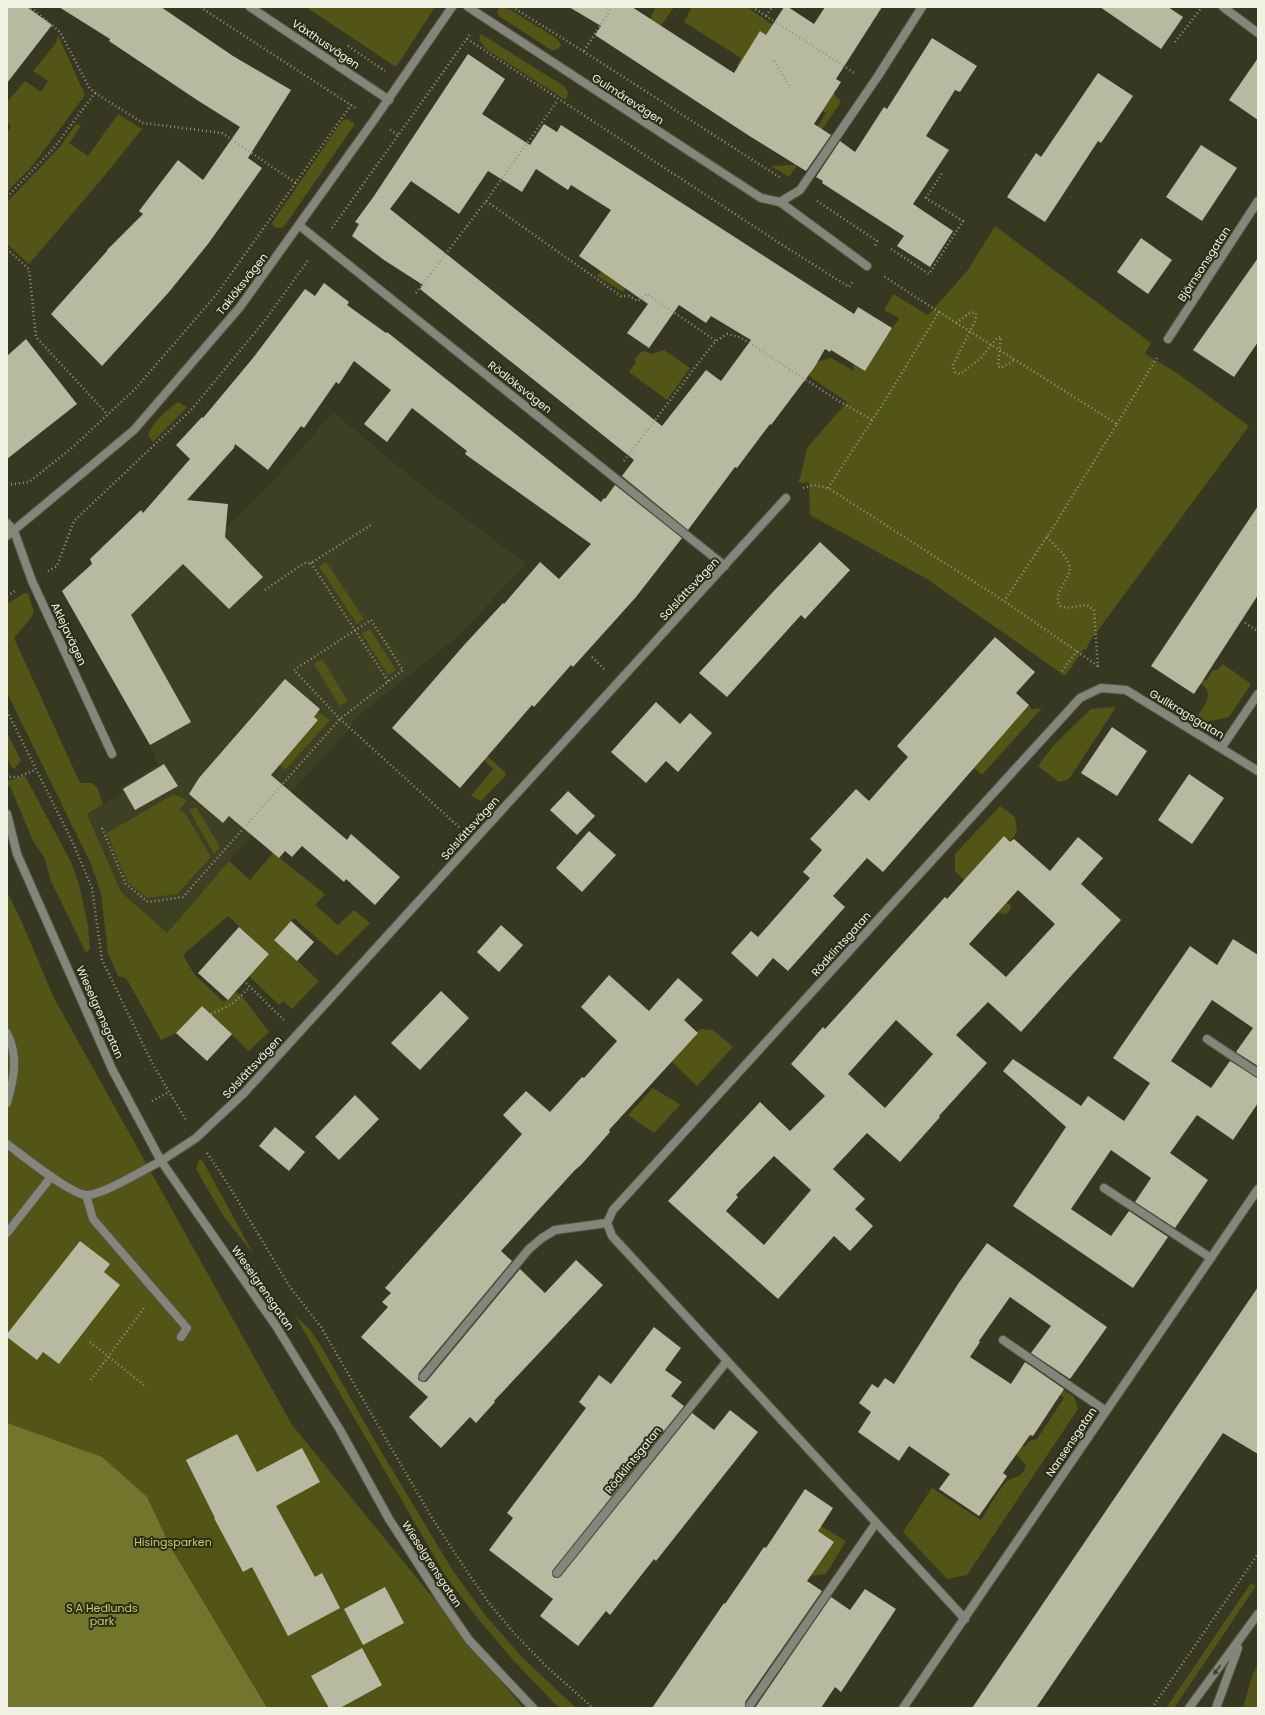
<svg xmlns="http://www.w3.org/2000/svg" width="1265" height="1715" viewBox="0 0 1265 1715" font-family="Poppins,sans-serif">
	<style>
		.built { fill: #3e4023 }
		.green { fill: #525515 }
		.forest { fill: #72762d }
		.building { fill: #b7baa0; fill-rule: evenodd }
		.lines { fill: none; stroke-linecap: round; stroke-linejoin: round }
		.service-casing { stroke: #545641; stroke-width: 10 }
		.minor-casing { stroke: #545641; stroke-width: 10 }
		.tertiary-casing { stroke: #545641; stroke-width: 10 }
		.path { stroke: #949684; stroke-width: 2.5; stroke-dasharray: 1 3; stroke-linecap: butt }
		.service { stroke: #85867b; stroke-width: 8 }
		.minor { stroke: #85867b; stroke-width: 8 }
		.tertiary { stroke: #85867b; stroke-width: 8 }
		.oneway { fill: #424431 }
		.labels { text-anchor: middle; dominant-baseline: central; stroke-width: 4; stroke-linejoin: round; paint-order: stroke }
		.street-label { font-size: 11px; fill: #f0f2e4; stroke: #2c2e18 }
		.park-label { font-size: 11px; fill: #c5cb66; stroke: #2c2e18 }
	</style>
	<rect width="100%" height="100%" fill="#363822"/>
	<polygon class="built" points="333,412 412,478 526,564 457,637 355,719 350,728 253,834 166,934 121,892 87,813 123,793 120,788 158,765 150,745 62,591 92,564 90,559 141,510 143,513 221,533 267,488"/>
	<g class="green">
		<polygon points="306,7 435,7 396,67"/>
		<polygon points="501,7 509,9 556,38 561,44 561,46 556,50 551,50 499,16 497,11"/>
		<polygon points="656,7 674,7 661,26 650,19"/>
		<polygon points="692,7 747,7 780,30 841,102 789,177 771,166 794,165 826,113 795,95 737,66 741,58 684,22"/>
		<polygon points="481,34 564,86 568,92 567,98 564,99 486,49 479,40"/>
		<polygon points="58,35 85,95 33,165 7,192 7,132 11,126 7,123 7,102 25,81 41,92 48,81 33,71 56,43"/>
		<polygon points="118,114 142,129 101,180 29,264 7,244 7,202 59,148 76,124 81,126 69,143 88,156"/>
		<polygon points="347,119 355,124 283,228 274,227 272,223 342,121"/>
		<polygon points="995,226 1151,343 1145,354 1177,373 1249,426 1090,641 1086,650 1084,649 1065,676 927,579 810,515 809,482 802,483 798,481 800,478 807,448 847,402 809,376 817,362 831,358 854,371 853,364 865,371 899,318 884,310 893,294 928,315 968,270"/>
		<polygon points="643,261 623,292 597,276 601,272 605,274"/>
		<polygon points="664,350 690,368 667,400 629,372 636,362 634,360 641,352 645,351 652,354"/>
		<path d="M178 402 187 407 153 442 148 435C152 422 167 410 178 402Z"/>
		<polygon points="326,562 364,619 357,624 319,566"/>
		<polygon points="24,593 28,593 34,612 30,619 14,638 80,783 92,783 97,787 103,804 87,814 121,892 167,933 229,861 250,880 273,853 325,894 315,905 338,925 354,910 370,923 337,956 294,918 274,939 319,981 292,1009 283,1001 279,1005 249,976 269,954 228,916 183,955 194,974 224,1002 236,992 243,997 269,1032 249,1051 202,1006 176,1033 161,1040 126,978 118,976 108,953 101,894 92,866 7,693 7,604"/>
		<polygon points="370,629 396,670 388,675 362,634"/>
		<polygon points="322,659 348,701 340,706 314,664"/>
		<path d="M1223 664 1251 684 1229 717 1206 722 1197 716C1204 707 1210 700 1207 689L1200 683 1203 680 1206 681 1213 670H1217Z"/>
		<polygon points="1029,705 1031,709 1042,708 982,775 973,767"/>
		<polygon points="1116,707 1069,779 1059,782 1038,766 1053,746 1091,709"/>
		<polygon points="318,712 330,720 285,770 280,765 287,748"/>
		<path d="M7 733 21 761 14 769C4 761 7 745 7 733Z"/>
		<polygon points="487,756 505,772 506,775 481,801 471,796 493,769 484,760"/>
		<polygon points="25,776 71,862 80,888 88,926 90,949 87,952 85,951 51,881 44,857 33,841 10,786 7,786 7,781"/>
		<polygon points="174,794 187,800 179,810 185,813 211,857 177,894 147,898 128,883 107,833"/>
		<polygon points="1000,806 1015,817 1017,832 1010,842 1006,903 1011,905 1010,910 1006,914 998,913 955,871 955,854"/>
		<polygon points="196,807 220,847 214,854 189,810"/>
		<polygon points="7,892 20,918 54,998 292,1425 523,1708 7,1708"/>
		<polygon points="700,1029 713,1030 733,1047 697,1086 672,1062"/>
		<path d="M653 1088C662 1094 671 1098 680 1105L654 1133 628 1115Z"/>
		<polygon points="199,1160 202,1160 205,1165 254,1255 222,1214 196,1169"/>
		<polygon points="294,1314 310,1330 321,1346 378,1446 453,1571 486,1616 522,1657 576,1708 560,1708 555,1704 512,1659 475,1615 445,1575"/>
		<path d="M1027 1364 1074 1397 1078 1409 967 1575 947 1579 903 1532 932 1488 981 1520C989 1508 996 1493 1006 1482 1014 1474 1022 1481 1026 1465L1018 1456 962 1416 1013 1439 1025 1447 1029 1441 1037 1439 1064 1398Z"/>
		<polygon points="821,1526 846,1541 826,1574 810,1576 834,1542 818,1531"/>
		<polygon points="1251,1583 1256,1586 1174,1708 1166,1708"/>
		<polygon points="1258,1663 1258,1708 1243,1708 1252,1676"/>
	</g>
	<polygon class="forest" points="7,1423 102,1457 147,1497 171,1548 267,1708 7,1708"/>
	<g class="building">
		<polygon points="7,7 27,7 52,25 7,83"/>
		<polygon points="59,7 161,7 233,56 291,90 248,158 262,168 208,244 169,292 102,366 51,314 107,251 107,250 143,214 139,211 178,160 203,180 240,127 197,100 109,41 110,39"/>
		<polygon points="569,7 632,7 734,73 760,31 766,35 784,7 788,7 814,24 825,7 882,7 836,79 841,82 814,124 831,135 806,171 751,137 595,35 601,26"/>
		<polygon points="1100,7 1168,7 1183,17 1161,49"/>
		<polygon points="932,38 977,66 960,92 955,90 926,136 949,150 913,204 953,231 930,267 897,246 904,236 822,183 823,181 816,177 840,141 855,152 884,107 887,109"/>
		<path d="M468 54 505 79 482 114 530 145 544 124 557 132 561 125 854 314 858 307 892 328 865 371 831 350 830 352 825 349 814 368 771 425 770 424 737 468 735 467 688 530 622 476 634 460 420 289 423 285 384 260 352 236 359 224 355 222 374 196ZM536 169 568 190 571 185 611 210 579 256 648 304 627 333 649 348 679 305 706 323 711 316 751 340 721 381 706 370 662 426 390 209 411 181 459 214 488 171 522 192Z"/>
		<polygon points="1258,58 1258,120 1229,100"/>
		<polygon points="1098,73 1133,96 1101,143 1098,141 1045,222 1007,197 1036,153 1041,157"/>
		<polygon points="1201,145 1237,168 1202,221 1166,197"/>
		<polygon points="1141,238 1172,260 1148,294 1117,272"/>
		<polygon points="1258,258 1258,342 1234,377 1193,350"/>
		<polygon points="324,283 349,302 347,305 386,333 387,332 601,502 604,498 605,499 615,485 682,538 636,597 610,626 573,667 571,665 534,707 532,705 460,788 392,728 465,644 503,603 504,604 540,562 559,579 591,544 465,454 467,451 412,408 387,442 364,424 391,390 354,361 339,384 336,382 304,428 301,426 268,470 235,444 234,448 187,500 228,504 225,537 263,577 229,609 183,564 131,615 191,722 150,745 62,591 92,564 90,559 141,510 143,513 190,459 176,445 202,417 203,418 253,358 305,289 315,296"/>
		<polygon points="26,339 77,404 7,459 7,356"/>
		<polygon points="1258,506 1258,595 1194,694 1151,666"/>
		<polygon points="820,542 850,570 805,619 801,615 727,697 699,673 771,594"/>
		<polygon points="995,637 1035,672 1016,693 1029,705 883,872 867,858 833,896 845,907 788,971 773,958 757,977 731,953 751,931 758,937 810,878 803,872 822,850 810,839 856,789 869,801 908,757 897,746"/>
		<polygon points="285,679 320,709 314,717 318,720 271,775 347,840 351,834 400,877 375,905 346,879 344,882 302,846 292,857 285,851 279,858 229,816 223,823 189,794 199,778"/>
		<polygon points="656,702 680,724 690,713 712,733 678,772 666,761 646,783 611,752"/>
		<polygon points="1112,727 1147,751 1117,796 1081,773"/>
		<polygon points="164,764 178,786 135,810 123,789"/>
		<polygon points="1189,774 1224,798 1192,844 1158,820"/>
		<polygon points="568,791 595,816 577,835 550,810"/>
		<polygon points="589,831 616,855 582,892 556,868"/>
		<path d="M1004 836 1010 842 1014 839 1050 871 1078 837 1103 858 1081 884 1121 920 1021 1032 988 1002 956 1035 987 1063 939 1116 940 1117 900 1162 867 1133 833 1169 865 1199 855 1209 873 1226 850 1251 834 1236 778 1299 668 1201 760 1102 790 1131 825 1096 791 1064 823 1027 825 1029 945 897 947 899ZM1018 890 1055 924 1006 977 969 944ZM896 1020 933 1054 885 1108 848 1074ZM774 1156 811 1190 764 1245 726 1211 738 1197 736 1195Z"/>
		<polygon points="291,921 314,942 297,961 274,940"/>
		<polygon points="501,925 523,945 499,972 477,952"/>
		<polygon points="239,927 269,954 228,1000 198,973"/>
		<polygon points="1233,939 1258,955 1258,1066 1236,1052 1253,1028 1212,1000 1171,1061 1211,1088 1230,1061 1258,1078 1258,1103 1233,1140 1197,1115 1170,1153 1208,1180 1175,1228 1135,1202 1151,1178 1111,1150 1071,1209 1111,1236 1129,1211 1168,1237 1133,1288 1013,1206 1066,1127 1003,1071 1013,1059 1081,1106 1088,1096 1124,1121 1150,1083 1113,1058 1190,946 1217,965"/>
		<polygon points="609,975 649,1011 678,978 703,1000 684,1020 698,1033 609,1130 610,1132 581,1165 575,1170 501,1251 512,1261 419,1373 418,1379 420,1381 425,1382 427,1381 520,1269 545,1293 576,1260 603,1285 494,1401 495,1402 476,1423 470,1417 441,1448 409,1417 428,1397 361,1337 388,1307 382,1302 391,1293 385,1288 522,1134 503,1115 526,1091 550,1112 582,1077 584,1078 617,1041 581,1007"/>
		<polygon points="441,991 469,1018 420,1070 391,1043"/>
		<polygon points="202,1006 232,1034 207,1061 176,1033"/>
		<polygon points="355,1095 379,1119 339,1160 315,1137"/>
		<polygon points="275,1127 305,1152 289,1171 259,1146"/>
		<polygon points="80,1241 110,1264 104,1272 120,1285 59,1364 43,1352 37,1360 7,1337 7,1334"/>
		<polygon points="987,1243 1107,1327 1070,1379 1031,1353 1051,1326 1010,1297 979,1341 980,1342 970,1357 1011,1384 1025,1362 1064,1389 1033,1436 1030,1435 1003,1473 1007,1476 979,1516 939,1489 950,1474 909,1446 899,1461 858,1432 871,1412 859,1403 872,1384 878,1388 885,1378 894,1384 958,1284"/>
		<polygon points="1258,1287 1258,1454 1223,1433 1036,1708 972,1708"/>
		<polygon points="654,1327 681,1348 665,1370 682,1382 671,1396 684,1406 553,1570 552,1573 553,1577 557,1578 561,1576 692,1413 714,1430 730,1410 758,1432 656,1561 654,1559 610,1615 606,1611 578,1646 540,1616 553,1599 489,1550 513,1518 507,1513 586,1408 579,1402 599,1375 611,1384"/>
		<polygon points="237,1434 257,1472 302,1448 320,1482 276,1506 315,1577 322,1573 340,1608 288,1636 252,1567 243,1572 214,1518 215,1518 186,1460"/>
		<polygon points="805,1489 833,1508 818,1531 834,1542 807,1581 822,1591 745,1702 746,1708 652,1708 724,1603 725,1604 764,1547 766,1548"/>
		<polygon points="385,1587 404,1623 363,1645 344,1609"/>
		<polygon points="865,1589 896,1609 841,1692 835,1687 821,1708 755,1708 831,1597 850,1610"/>
		<polygon points="362,1648 382,1685 340,1708 329,1708 311,1676"/>
	</g>
	<g class="lines">
		<g class="service-casing">
			<g id="service">
				<path d="M7 1033C19 1057 14 1078 7 1103"/>
				<polyline points="1207,1039 1258,1073"/>
				<path d="M7 1144C22 1155 70 1194 86 1195 102 1196 145 1169 161 1161"/>
				<polyline points="1104,1188 1211,1258"/>
				<polyline points="86,1195 93,1219 187,1328 181,1337"/>
				<polyline points="7,1233 51,1177"/>
				<polyline points="1003,1340 1106,1411"/>
			</g>
		</g>
		<g class="minor-casing">
			<g id="minor">
				<polyline points="250,7 389,100"/>
				<polyline points="468,7 761,198 780,202 867,266"/>
				<polyline points="1223,7 1258,33"/>
				<polyline points="780,202 800,190 878,76 922,7"/>
				<polyline points="300,226 725,566"/>
				<polyline points="1168,339 1258,201"/>
				<polyline points="7,523 14,531 32,581 112,754"/>
				<polyline points="7,536 134,430 240,307 374,120 452,7"/>
				<polyline points="1222,747 1258,694"/>
				<polyline points="161,1161 196,1138 244,1093 786,498"/>
				<polyline points="423,1377 529,1249 542,1238 555,1230 607,1223"/>
				<polyline points="557,1573 727,1361"/>
				<polyline points="965,1619 612,1236 607,1223 613,1210 1080,698 1101,688 1126,690 1258,771"/>
				<polyline points="750,1705 876,1523"/>
				<polyline points="903,1708 1258,1189"/>
			</g>
		</g>
		<g class="tertiary-casing">
			<g id="tertiary">
				<polyline points="7,814 17,854 112,1069 161,1161 276,1326 340,1430 389,1519 442,1601 469,1640 533,1708"/>
				<polyline points="1189,1708 1258,1614"/>
				<polyline points="1216,1708 1238,1648"/>
			</g>
		</g>
		<g class="path">
			<polyline points="200,7 357,109"/>
			<path d="M512 7C602 62 691 121 781 178"/>
			<polyline points="752,7 856,74"/>
			<polyline points="766,16 772,7"/>
			<polyline points="467,39 781,244 849,287 854,280"/>
			<polyline points="1175,42 1202,7"/>
			<polyline points="348,46 385,71"/>
			<polyline points="584,51 612,7"/>
			<polyline points="774,61 791,88"/>
			<polyline points="95,93 143,123 222,133 296,183"/>
			<polyline points="390,130 398,135"/>
			<polyline points="7,197 53,149 95,93 89,87 60,32 30,7"/>
			<polyline points="486,201 558,100"/>
			<polyline points="817,201 877,241 874,248"/>
			<polyline points="332,228 471,33"/>
			<polyline points="7,249 29,269 36,337 108,415"/>
			<polyline points="891,249 929,274 963,221 926,198 943,172"/>
			<polyline points="416,293 486,201 621,296 629,296 638,301 647,294 716,341"/>
			<polyline points="939,312 1117,424 1054,526 1004,601"/>
			<polyline points="956,323 971,312 976,313 975,321 953,365 955,372 960,374 980,359 997,338 1001,337 998,366 1001,368 1014,360"/>
			<polyline points="1117,424 1158,356"/>
			<polyline points="624,461 709,349 716,341 727,334 739,337 748,342 837,400 872,420"/>
			<polyline points="7,485 29,482 73,447 136,388 216,295 351,105"/>
			<polyline points="803,488 814,485 828,488 1004,601 1098,666"/>
			<polyline points="828,488 886,399 939,312 882,275"/>
			<path d="M1047 537C1054 545 1065 554 1069 564 1074 578 1051 591 1060 606L1066 608 1087 605 1094 610 1098 667"/>
			<polyline points="311,563 388,681"/>
			<polyline points="48,571 57,566 74,521 192,409 266,319 309,259"/>
			<polyline points="265,590 304,563 311,563 371,525"/>
			<polyline points="7,596 15,591"/>
			<polyline points="1245,623 1258,631"/>
			<polyline points="592,657 604,669"/>
			<polyline points="1062,671 1077,651"/>
			<polyline points="7,711 73,843 92,888 102,960 152,1063 186,1120"/>
			<polyline points="7,775 8,777 18,777 35,770"/>
			<polyline points="102,828 126,884 148,902 183,897 340,719 403,670 371,620 294,670 340,719 460,828"/>
			<polyline points="246,983 284,1020"/>
			<polyline points="211,1014 232,1004 250,987"/>
			<polyline points="152,1101 169,1092"/>
			<polyline points="207,1153 226,1181 290,1287 321,1327 432,1518 468,1573 489,1603 514,1633 546,1666 593,1708"/>
			<polyline points="90,1342 144,1385"/>
			<polyline points="91,1380 144,1308"/>
			<polyline points="1152,1708 1258,1554"/>
		</g>
		<use href="#service" class="service"/>
		<use href="#minor" class="minor"/>
		<use href="#tertiary" class="tertiary"/>
	</g>
	<defs><path id="oneway-solid" d="M-6-.8H1V-3.2L6.5 0L1 3.2V.8H-6Z"/></defs>
	<use class="oneway" href="#oneway-solid" transform="translate(1217 1670) rotate(127)"/>
	<g class="labels">
		<g class="street-label">
			<text transform="translate(326 44) rotate(34)">Växthusvägen</text>
			<text transform="translate(628 99) rotate(33)">Gulmårevägen</text>
			<text transform="translate(1204 264) rotate(-57)">Björnsonsgatan</text>
			<text transform="translate(242 284) rotate(-52)">Taklöksvägen</text>
			<text transform="translate(520 387) rotate(38)">Rödlöksvägen</text>
			<text transform="translate(689 589) rotate(-47)">Solslättsvägen</text>
			<text transform="translate(69 634) rotate(65)">Aklejavägen</text>
			<text transform="translate(1187 714) rotate(31)">Gullkragsgatan</text>
			<text transform="translate(470 828) rotate(-48)">Solslättsvägen</text>
			<text transform="translate(841 944) rotate(-48)">Rödklintsgatan</text>
			<text transform="translate(100 1012) rotate(66)">Wieselgrensgatan</text>
			<text transform="translate(252 1067) rotate(-47)">Solslättsvägen</text>
			<text transform="translate(263 1288) rotate(55)">Wieselgrensgatan</text>
			<text transform="translate(1071 1442) rotate(-56)">Nansensgatan</text>
			<text transform="translate(633 1460) rotate(-51)">Rödklintsgatan</text>
			<text transform="translate(432 1564) rotate(57)">Wieselgrensgatan</text>
		</g>
		<g class="park-label">
			<text x="173" y="1542">Hisingsparken</text>
			<text x="102" y="1608">S A Hedlunds<tspan x="102" dy="13">park</tspan></text>
		</g>
	</g>
	<rect width="1265" height="1715" fill="none" stroke="#f0f2e4" stroke-width="16"/>
</svg>
